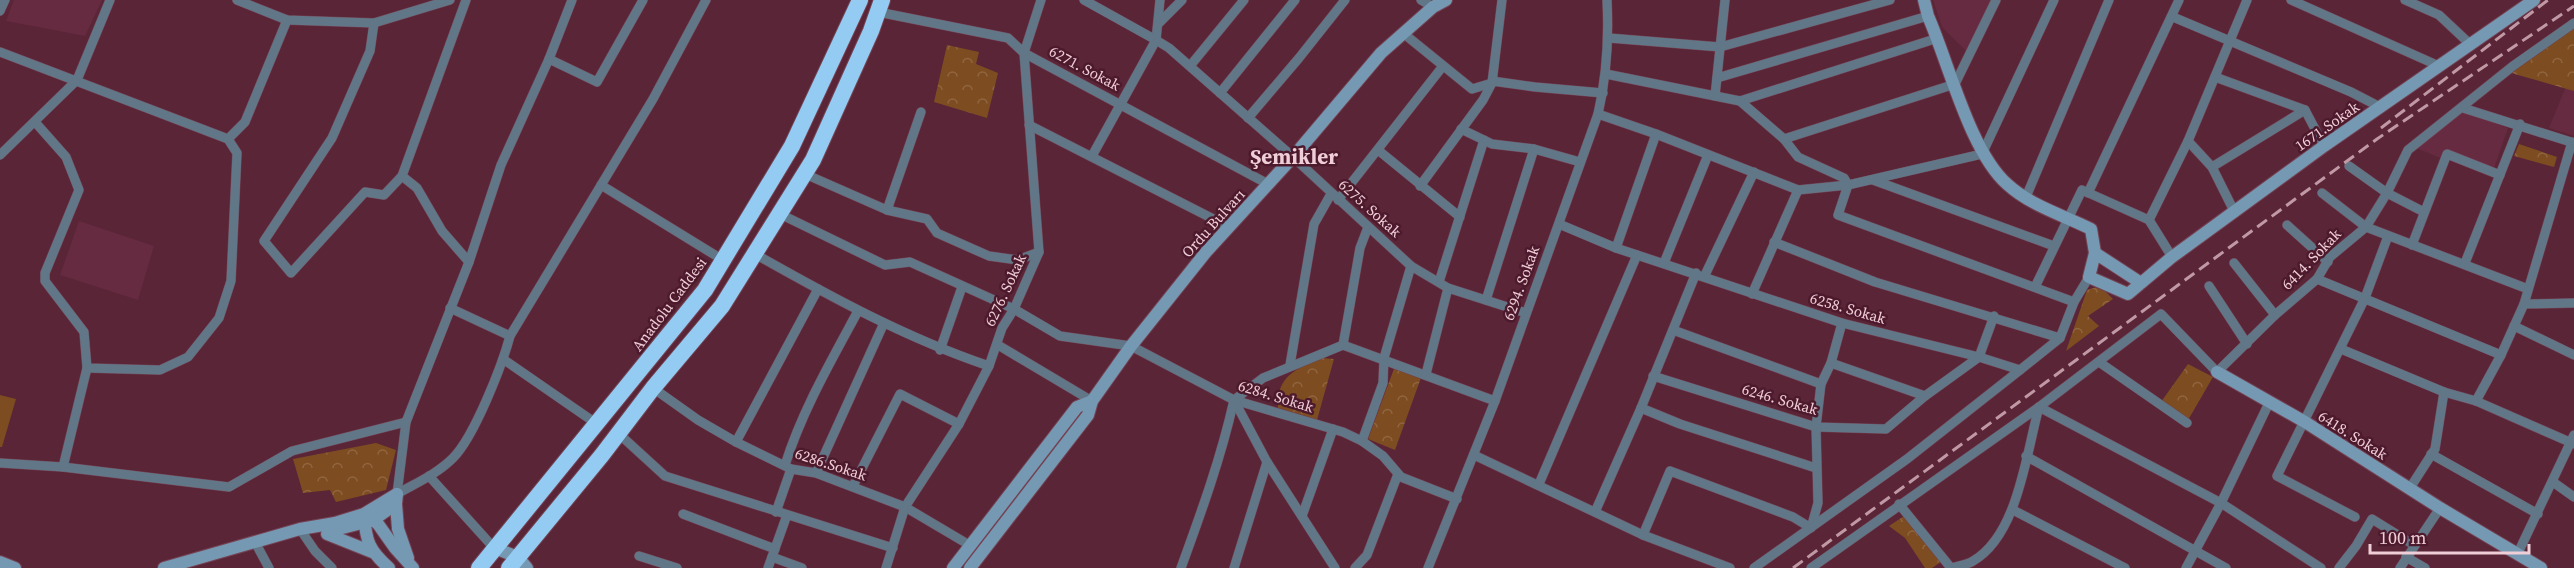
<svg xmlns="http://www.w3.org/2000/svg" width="2574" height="568" viewBox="0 0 2574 568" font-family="'Source Serif 4',serif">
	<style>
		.built { fill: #672b41 }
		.park { fill: url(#park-crowns) }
		.pitch { fill: #7d4c20 }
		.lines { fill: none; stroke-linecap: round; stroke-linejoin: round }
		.street-casing { stroke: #744354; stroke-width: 10 }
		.secondary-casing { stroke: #744354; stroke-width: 14 }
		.highway-casing { stroke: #744354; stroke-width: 18 }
		.street { stroke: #617787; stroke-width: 9 }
		.secondary { stroke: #7699b3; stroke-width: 12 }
		.highway { stroke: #93cbf2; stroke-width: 16 }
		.rail { stroke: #c199a5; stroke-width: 3; stroke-dasharray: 12 6; stroke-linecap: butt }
		.labels { text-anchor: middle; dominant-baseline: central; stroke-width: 5; stroke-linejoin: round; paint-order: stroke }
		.street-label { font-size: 15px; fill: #f0ced7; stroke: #4d1a2d }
		.district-label { font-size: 21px; font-weight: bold; fill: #f0ced7; stroke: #4d1a2d }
	</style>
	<defs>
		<pattern id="park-crowns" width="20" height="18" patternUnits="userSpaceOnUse" patternTransform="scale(1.5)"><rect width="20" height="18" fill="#7d4c20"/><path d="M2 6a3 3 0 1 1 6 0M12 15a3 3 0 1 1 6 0" fill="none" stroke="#906540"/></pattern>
	</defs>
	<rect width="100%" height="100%" fill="#592537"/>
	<g class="built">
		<polygon points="14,0 102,0 85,36 6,21"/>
		<polygon points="1933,0 1994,0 1968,53 1942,27"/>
		<polygon points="2569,79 2574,80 2574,136 2549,128"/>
		<polygon points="2463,112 2508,128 2494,168 2451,153 2443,159 2416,148"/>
		<polygon points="79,221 154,246 138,300 60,275"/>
	</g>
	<g class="park">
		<polygon points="2574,28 2574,91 2511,73"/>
		<polygon points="947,45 979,52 976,64 998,73 987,118 934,102"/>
		<polygon points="2519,144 2557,157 2554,167 2514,156"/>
		<polygon points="2100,286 2113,299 2088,316 2099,326 2066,351 2087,290"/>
		<path d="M1322 358 1334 359 1317 420 1278 408C1276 376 1297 368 1322 358Z"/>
		<polygon points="2188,364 2213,377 2188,420 2161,402"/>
		<polygon points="1395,366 1422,375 1395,450 1368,439"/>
		<polygon points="376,443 396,450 386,490 336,502 330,490 303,493 293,459"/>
		<polygon points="1904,516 1941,562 1932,568 1925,568 1905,538 1889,526"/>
	</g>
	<polygon class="pitch" points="0,395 16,399 2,447 0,447"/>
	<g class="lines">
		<g class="street-casing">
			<g id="street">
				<polyline points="237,0 287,20 374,23 450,0"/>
				<polyline points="466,0 402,176 417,188 442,231 469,262"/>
				<polyline points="1084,0 1156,40 1092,156"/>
				<polyline points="1160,0 1156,40 1169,48 1293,157 1411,266 1448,288 1526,313"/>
				<polyline points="1421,0 1433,7"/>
				<polyline points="2291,0 2439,66"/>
				<polyline points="2405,0 2439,15 2471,45"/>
				<polyline points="0,11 5,0"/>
				<polyline points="878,12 1008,38 1024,53 1268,184"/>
				<polyline points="2173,17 2351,92 2380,107"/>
				<polyline points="374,23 370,51 332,138 264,241 291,273 365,192 384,195 402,176"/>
				<polyline points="1159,23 1182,0"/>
				<polyline points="1403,33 1472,89 1492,83"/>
				<polyline points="1609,38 1720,47 1890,0"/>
				<polyline points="0,52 228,139 237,153 231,281 219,318 188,357 160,370 87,368 84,332 45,281 45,273 79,190 66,157 35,122"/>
				<polyline points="549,59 597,82 643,0"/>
				<polyline points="1190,66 1244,0"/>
				<polyline points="1606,74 1740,101 1938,38"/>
				<polyline points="2215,77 2305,110 2324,146"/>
				<polyline points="1717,78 1928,16"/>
				<polyline points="1492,81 1535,87 1603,93"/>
				<polyline points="1220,93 1295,0"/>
				<polyline points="1715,96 1725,0"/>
				<polyline points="1740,101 1784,139 1798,157 1844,178 1848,185"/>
				<polyline points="2463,108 2574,143"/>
				<polyline points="1598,114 1656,134 1798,190 1848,185 1982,154 2054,0"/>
				<polyline points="1248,118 1299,58 1345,0"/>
				<polyline points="1029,125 1229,227"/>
				<polyline points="1461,129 1492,144 1534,149 1580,162"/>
				<polyline points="228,139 245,122 287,20"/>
				<polyline points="1784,139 1955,84 1996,0"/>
				<polyline points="2188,141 2212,167 2235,213"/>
				<polyline points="1378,150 1460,217"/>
				<polyline points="0,155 77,80 110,0"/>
				<polyline points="2349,166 2387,193 2424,212"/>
				<polyline points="2212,167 2305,110"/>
				<polyline points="805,174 887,210 927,219 937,233 989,256 1018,260 1039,252"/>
				<polyline points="1873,180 2054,246"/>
				<polyline points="601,185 723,260"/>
				<polyline points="1848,185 1838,215 2074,302"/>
				<polyline points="1420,186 1483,100 1492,83 1502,0"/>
				<polyline points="2088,193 2179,0"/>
				<polyline points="2322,193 2366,227 2528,289"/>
				<polyline points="2026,197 2109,0"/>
				<polyline points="1338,200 1443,66"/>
				<polyline points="887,210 921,112"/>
				<polyline points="780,214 885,265 910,262 1014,309 1060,336 1131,346 1234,400 1343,432 1362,441 1383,456 1401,477 1457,499"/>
				<polyline points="2149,220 2188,141 2247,0"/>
				<polyline points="1559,224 1616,248 1842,323 1979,357 2020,370 2060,338 2074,302 2089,277"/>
				<polyline points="2287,225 2328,262"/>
				<polyline points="1774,242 1875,282 2060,338"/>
				<polyline points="2412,245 2447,154 2500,175"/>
				<polyline points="1616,248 1656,134"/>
				<path d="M755 254C831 297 906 338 989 366"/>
				<polyline points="1664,263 1708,155"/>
				<polyline points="2234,263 2275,315"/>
				<polyline points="2465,263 2520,124"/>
				<polyline points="1705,275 1754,172"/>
				<polyline points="2317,279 2501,355"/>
				<polyline points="1439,282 1484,140"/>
				<polyline points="2209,286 2247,344"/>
				<polyline points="2035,287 2082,190 2149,220 2172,257"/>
				<polyline points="1752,294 1798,190"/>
				<polyline points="1486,300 1534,149"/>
				<polyline points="2524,304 2574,303"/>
				<polyline points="450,308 510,336"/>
				<polyline points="2514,326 2574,355"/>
				<polyline points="1673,330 1821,384"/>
				<polyline points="998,345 1092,401"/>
				<polyline points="1343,345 1360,248 1368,227"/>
				<polyline points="2341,349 2444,392 2476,401 2574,444"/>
				<polyline points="940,350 962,287"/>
				<polyline points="503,359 597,424"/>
				<polyline points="2099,362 2187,423"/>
				<polyline points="1831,363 1925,396"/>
				<polyline points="1290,365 1314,224 1331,194"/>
				<polyline points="1426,374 1448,288"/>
				<polyline points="1653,376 1816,427 1886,429 1925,396 1979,357 1994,316"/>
				<polyline points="653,388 698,420 736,442 791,469 816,473 905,507 971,546"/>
				<polyline points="1234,400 1263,378 1343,345 1495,401"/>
				<polyline points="1234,400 1267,462 1335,568"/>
				<polyline points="2476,401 2501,355 2524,304 2572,142"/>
				<polyline points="2039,407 2221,503 2321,568"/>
				<polyline points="1641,408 1680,424 1816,468"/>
				<polyline points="618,433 665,476 893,548"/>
				<polyline points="1362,441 1383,383 1384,358 1411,266"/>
				<polyline points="736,442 818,289"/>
				<polyline points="2431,454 2538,514"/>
				<polyline points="1474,455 1643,535 1730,568"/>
				<polyline points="2026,456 2226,568"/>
				<polyline points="0,463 63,467 229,487 292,451 406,422"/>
				<path d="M785 465C802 411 831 361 858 311"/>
				<polyline points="63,467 87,368"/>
				<polyline points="816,473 884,323"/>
				<polyline points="429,476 494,548"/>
				<polyline points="2553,482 2574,497"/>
				<polyline points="1539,484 1637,255"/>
				<polyline points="853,486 900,394 959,424"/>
				<polyline points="2410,488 2435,449 2444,392"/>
				<path d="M397 494C416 483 437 474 453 458 474 437 502 366 510 336L653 99 706 0"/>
				<polyline points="397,494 406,422 469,262 501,165 549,59 572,0"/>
				<polyline points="1899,504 1951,568"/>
				<polyline points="2013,510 2125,568"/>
				<polyline points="776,512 791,469"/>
				<polyline points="1595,512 1641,408 1696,273"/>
				<polyline points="683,514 775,549"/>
				<polyline points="1302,516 1333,429"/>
				<polyline points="2355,517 2277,476 2365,298 2388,236"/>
				<polyline points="300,529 315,551 332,568"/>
				<polyline points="1643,535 1670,471 1793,517 1811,528 1818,503 1816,427 1821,384 1831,363 1842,323"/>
				<polyline points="255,542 269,568"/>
				<polyline points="2518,553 2574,435"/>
				<polyline points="639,556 677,568"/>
				<polyline points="772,557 802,568"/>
				<polyline points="2406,557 2425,568"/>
				<polyline points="768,568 787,515"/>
				<polyline points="886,568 905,507 959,424 989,366 1002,328 1014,309 1039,252 1024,53 1041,0"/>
				<path d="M1181 568C1201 513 1221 458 1234 400"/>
				<polyline points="1234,568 1267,462"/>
				<polyline points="1355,568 1367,555 1398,474"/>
				<path d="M1428 568 1495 401 1598 114C1607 75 1609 39 1607 0"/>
				<polyline points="1754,568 1907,459 2020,370"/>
				<polyline points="1811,568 2039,407 2161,314 2217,372 2275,315 2317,279 2330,257 2366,227 2387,193 2408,150 2513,66 2574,23"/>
				<path d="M1951 568C1958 566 1967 565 1973 561 2018 535 2026 454 2039 407"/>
				<polyline points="2186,568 2221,503 2269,403"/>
				<polyline points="2339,568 2356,546 2372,519 2414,545"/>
				<polyline points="2400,568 2440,508"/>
			</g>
		</g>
		<g class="secondary-casing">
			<g id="secondary">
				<path d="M1924 0 1928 16C1949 64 1970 151 2007 184 2031 206 2063 215 2091 229L2095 253"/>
				<polyline points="2141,283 2095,253 2089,277 2128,294 2172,257 2324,146 2534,0"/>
				<polyline points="2217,372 2305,422 2440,508 2541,568"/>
				<polyline points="396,504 398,529 408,558"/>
				<path d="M364 515C366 542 369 550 389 568"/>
				<polyline points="367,515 378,524 395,548 413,568"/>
				<polyline points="331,531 373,520 396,504 397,494"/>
				<polyline points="327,534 372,552"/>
				<polyline points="494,548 518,557 527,568"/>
				<polyline points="0,562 15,568"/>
				<polyline points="164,568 300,529 335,523 364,514 397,494"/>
				<polyline points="953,568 1077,407 1092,401"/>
				<polyline points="970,568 1088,415 1092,401 1131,346 1206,252 1293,157 1381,53 1433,7 1446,0"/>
			</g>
		</g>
		<g class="highway-casing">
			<g id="highway">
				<polyline points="479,568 705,290 792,146 860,0"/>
				<polyline points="509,568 602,455 653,388 722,306 813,160 871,31 882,0"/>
			</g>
		</g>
		<use href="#street" class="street"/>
		<use href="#secondary" class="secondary"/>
		<use href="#highway" class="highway"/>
		<g class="rail">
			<polyline points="2381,128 2548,0"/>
			<polyline points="1793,568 2377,139 2574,6"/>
		</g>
	</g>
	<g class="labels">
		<g class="street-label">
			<text transform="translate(1085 68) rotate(28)">6271. Sokak</text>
			<text transform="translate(2327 126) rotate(-35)">1671.Sokak</text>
			<text transform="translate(1370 208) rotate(42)">6275. Sokak</text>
			<text transform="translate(1213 223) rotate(-48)">Ordu Bulvarı</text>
			<text transform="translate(2311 259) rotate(-46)">6414. Sokak</text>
			<text transform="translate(1521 283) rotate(-70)">6294. Sokak</text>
			<text transform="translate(1005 290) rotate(-65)">6276. Sokak</text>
			<text transform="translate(669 304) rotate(-53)">Anadolu Caddesi</text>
			<text transform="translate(1848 308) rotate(16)">6258. Sokak</text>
			<text transform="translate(1276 396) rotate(17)">6284. Sokak</text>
			<text transform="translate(1780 399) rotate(16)">6246. Sokak</text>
			<text transform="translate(2353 435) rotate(32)">6418. Sokak</text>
			<text transform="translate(831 464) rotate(18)">6286.Sokak</text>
		</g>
		<g class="district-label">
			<text x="1294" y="156">Şemikler</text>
		</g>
	</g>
	<path d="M2370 544v9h159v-9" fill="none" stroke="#f0ced7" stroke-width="3"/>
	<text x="2379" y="544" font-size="18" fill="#f0ced7" stroke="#4d1a2d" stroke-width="4.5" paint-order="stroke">100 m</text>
</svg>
